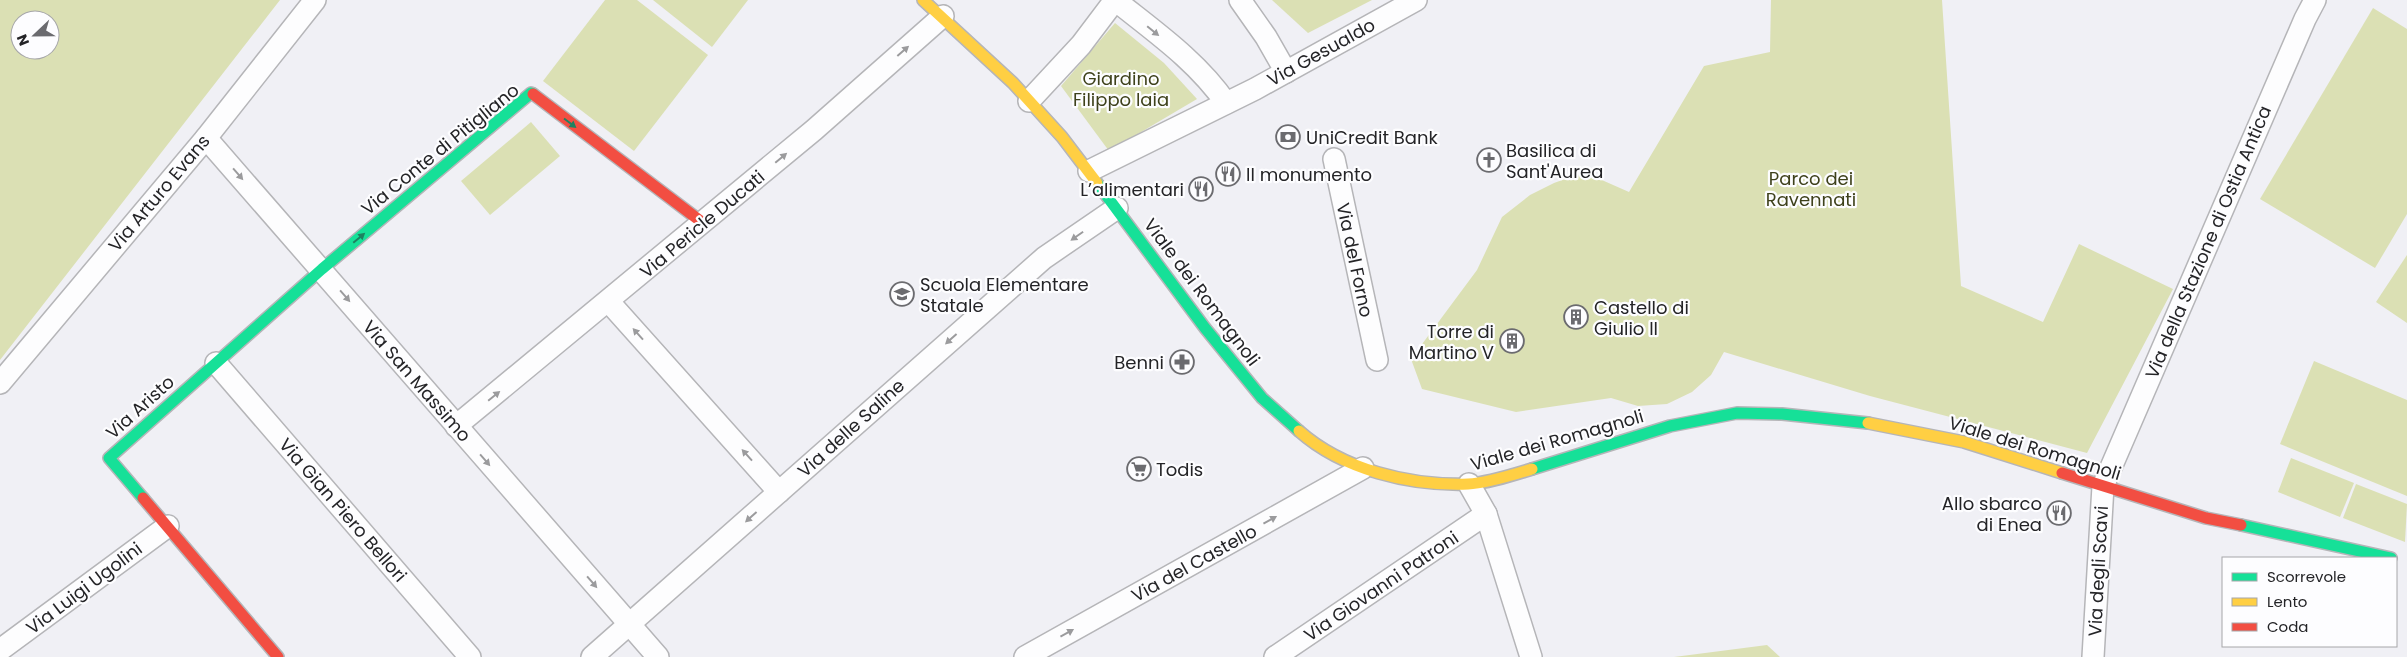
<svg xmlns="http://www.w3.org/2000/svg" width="2407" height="657" viewBox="0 0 2407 657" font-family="Poppins,sans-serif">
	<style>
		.green { fill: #dbe0b4; fill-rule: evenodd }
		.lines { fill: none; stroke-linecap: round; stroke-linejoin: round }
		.street-casing { stroke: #b5b5b8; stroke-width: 24 }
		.fast-casing { stroke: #b5b5b8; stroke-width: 14 }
		.slow-casing { stroke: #b5b5b8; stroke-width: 14 }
		.jam-casing { stroke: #b5b5b8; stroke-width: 14 }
		.street { stroke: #fdfdfe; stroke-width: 21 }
		.fast { stroke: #16e098; stroke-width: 11 }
		.slow { stroke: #ffcf43; stroke-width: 11 }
		.jam { stroke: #f24e42; stroke-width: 11 }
		.oneway { fill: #9b9b9d }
		.oneway2 { fill: #1d8260 }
		.labels { text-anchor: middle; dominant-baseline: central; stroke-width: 4.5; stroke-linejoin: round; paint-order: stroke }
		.street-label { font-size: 18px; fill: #242427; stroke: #fdfdff }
		.park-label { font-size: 18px; fill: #3e411b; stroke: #fdfdff }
		.poi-label { font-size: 18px; fill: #242427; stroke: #fdfdff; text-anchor: start }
	</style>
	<rect width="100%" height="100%" fill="#f0f0f5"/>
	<g class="green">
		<path d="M0 0H280L0 360ZM20 20H50V50H20Z"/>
		<polygon points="605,0 637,0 708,55 634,151 543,81"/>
		<polygon points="653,0 748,0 712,47"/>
		<polygon points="1272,0 1372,0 1308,33"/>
		<polygon points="1771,0 1942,0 1961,286 2043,322 2079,244 2173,289 2087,453 1870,396 1724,352 1711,375 1692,392 1667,404 1638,406 1611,398 1516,412 1422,389 1411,359 1477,270 1502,217 1530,195 1554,183 1576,175 1595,177 1629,192 1704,66 1770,52"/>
		<polygon points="2373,8 2407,29 2407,214 2375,268 2260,199"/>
		<polygon points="1115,23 1164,63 1197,99 1109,151 1061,86"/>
		<polygon points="531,122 560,156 490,215 461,181"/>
		<polygon points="2407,255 2407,323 2376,302"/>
		<polygon points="2314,361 2407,400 2407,496 2280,444"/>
		<polygon points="2291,458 2354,483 2340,517 2278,492"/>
		<polygon points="2356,484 2407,504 2405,542 2343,518"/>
		<polygon points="1767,645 1780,657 1674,657"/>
	</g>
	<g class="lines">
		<g class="street-casing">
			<g id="street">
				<path d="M1115 0C1155 32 1197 61 1226 103"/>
				<polyline points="1240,0 1266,37 1286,72"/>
				<polyline points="1029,101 1081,45 1115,0"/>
				<polyline points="206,138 658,657"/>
				<polyline points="1334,159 1377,360"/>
				<polyline points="1089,171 1255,89 1416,0"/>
				<polyline points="609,302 779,492"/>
				<polyline points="216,363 470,657"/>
				<polyline points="0,383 206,138 315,0"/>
				<polyline points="456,426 814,130 943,16"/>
				<polyline points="1469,484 1486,514 1531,657"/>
				<polyline points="0,650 168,526"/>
				<polyline points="592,657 1044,258 1117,208"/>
				<polyline points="1025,657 1363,468"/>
				<polyline points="1275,657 1486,514"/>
				<polyline points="2093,657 2103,486 2305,19 2315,0"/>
			</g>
		</g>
		<g class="fast-casing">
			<g id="fast">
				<polyline points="1097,183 1205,328 1262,398 1299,431"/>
				<polyline points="1532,469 1670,426 1737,413 1782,414 1868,423"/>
				<polyline points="143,498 109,458 322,269 531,93 533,94"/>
				<polyline points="2241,525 2391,558"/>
			</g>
		</g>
		<g class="slow-casing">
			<g id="slow">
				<polyline points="923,0 1013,83 1062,137 1097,183"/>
				<polyline points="1868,423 1964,442 2062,473"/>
				<path d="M1299 431C1343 470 1410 486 1468 484 1488 483 1512 475 1532 469"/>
			</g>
		</g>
		<g class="jam-casing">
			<g id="jam">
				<polyline points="533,94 703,223"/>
				<polyline points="2062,473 2206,518 2241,525"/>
				<polyline points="143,498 278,657"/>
			</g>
		</g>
		<use href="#street" class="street"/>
		<use href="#fast" class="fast"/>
		<use href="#slow" class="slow"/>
		<use href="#jam" class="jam"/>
	</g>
	<defs><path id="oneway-solid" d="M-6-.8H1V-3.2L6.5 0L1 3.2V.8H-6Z" transform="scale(1.25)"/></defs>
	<g class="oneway">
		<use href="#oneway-solid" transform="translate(1153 31) rotate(39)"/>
		<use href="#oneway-solid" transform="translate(903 51) rotate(-41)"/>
		<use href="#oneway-solid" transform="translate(781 158) rotate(-40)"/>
		<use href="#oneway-solid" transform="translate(238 174) rotate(49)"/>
		<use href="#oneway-solid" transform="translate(1077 236) rotate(145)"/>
		<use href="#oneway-solid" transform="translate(345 296) rotate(49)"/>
		<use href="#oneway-solid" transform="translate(638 334) rotate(-132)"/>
		<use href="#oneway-solid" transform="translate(951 339) rotate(138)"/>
		<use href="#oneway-solid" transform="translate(494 396) rotate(-39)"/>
		<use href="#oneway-solid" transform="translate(747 455) rotate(-132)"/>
		<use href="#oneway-solid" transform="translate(485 460) rotate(49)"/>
		<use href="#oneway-solid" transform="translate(751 517) rotate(138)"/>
		<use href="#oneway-solid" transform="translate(1270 520) rotate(-29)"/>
		<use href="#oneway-solid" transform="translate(592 582) rotate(49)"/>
		<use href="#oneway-solid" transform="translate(1067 633) rotate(-29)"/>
	</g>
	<g class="oneway2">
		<use href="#oneway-solid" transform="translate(570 123) rotate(37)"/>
		<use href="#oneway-solid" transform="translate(359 238) rotate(-40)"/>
	</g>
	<defs>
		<g id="bank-ring" transform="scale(1.25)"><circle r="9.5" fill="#fdfdff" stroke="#6b6b6f" stroke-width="1.5"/><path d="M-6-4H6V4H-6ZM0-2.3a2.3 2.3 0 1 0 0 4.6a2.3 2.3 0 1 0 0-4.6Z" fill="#6b6b6f"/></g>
		<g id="church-ring" transform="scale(1.25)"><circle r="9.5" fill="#fdfdff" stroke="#6b6b6f" stroke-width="1.5"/><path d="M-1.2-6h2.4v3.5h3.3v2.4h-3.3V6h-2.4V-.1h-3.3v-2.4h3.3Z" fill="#6b6b6f"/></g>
		<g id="restaurant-ring" transform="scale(1.25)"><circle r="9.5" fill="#fdfdff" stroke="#6b6b6f" stroke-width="1.5"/><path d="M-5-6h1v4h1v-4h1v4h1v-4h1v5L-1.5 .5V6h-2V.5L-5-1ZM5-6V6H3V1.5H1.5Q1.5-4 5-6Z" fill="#6b6b6f"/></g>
		<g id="school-ring" transform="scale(1.25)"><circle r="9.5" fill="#fdfdff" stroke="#6b6b6f" stroke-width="1.5"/><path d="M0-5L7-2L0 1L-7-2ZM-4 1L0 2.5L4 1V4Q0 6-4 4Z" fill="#6b6b6f"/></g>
		<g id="building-ring" transform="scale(1.25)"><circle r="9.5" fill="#fdfdff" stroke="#6b6b6f" stroke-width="1.5"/><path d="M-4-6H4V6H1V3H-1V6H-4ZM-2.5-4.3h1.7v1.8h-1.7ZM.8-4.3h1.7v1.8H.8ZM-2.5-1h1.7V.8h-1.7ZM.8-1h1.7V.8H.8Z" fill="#6b6b6f"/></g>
		<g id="pharmacy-ring" transform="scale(1.25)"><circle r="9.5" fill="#fdfdff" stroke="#6b6b6f" stroke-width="1.5"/><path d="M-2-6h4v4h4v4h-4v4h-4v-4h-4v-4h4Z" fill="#6b6b6f"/></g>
		<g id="supermarket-ring" transform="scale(1.25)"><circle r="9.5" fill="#fdfdff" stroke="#6b6b6f" stroke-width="1.5"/><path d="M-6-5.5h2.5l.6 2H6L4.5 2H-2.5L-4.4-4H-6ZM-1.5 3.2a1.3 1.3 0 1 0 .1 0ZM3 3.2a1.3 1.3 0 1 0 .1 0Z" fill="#6b6b6f"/></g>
	</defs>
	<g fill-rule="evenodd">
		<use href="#bank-ring" x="1288" y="137"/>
		<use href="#church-ring" x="1489" y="160"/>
		<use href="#restaurant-ring" x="1228" y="174"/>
		<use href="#restaurant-ring" x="1201" y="189"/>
		<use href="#school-ring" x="902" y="294"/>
		<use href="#building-ring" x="1576" y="317"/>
		<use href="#building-ring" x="1512" y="341"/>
		<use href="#pharmacy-ring" x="1182" y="362"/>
		<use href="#supermarket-ring" x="1139" y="469"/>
		<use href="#restaurant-ring" x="2059" y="513"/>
	</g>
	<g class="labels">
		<g class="street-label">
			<text transform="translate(1321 52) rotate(-29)">Via Gesualdo</text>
			<text transform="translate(440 149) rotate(-39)">Via Conte di Pitigliano</text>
			<text transform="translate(159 193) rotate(-50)">Via Arturo Evans</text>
			<text transform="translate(702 224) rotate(-40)">Via Pericle Ducati</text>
			<text transform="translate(2208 242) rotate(-67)">Via della Stazione di Ostia Antica</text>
			<text transform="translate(1355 260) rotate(78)">Via del Forno</text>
			<text transform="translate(1202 292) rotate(53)">Viale dei Romagnoli</text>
			<text transform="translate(417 381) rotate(49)">Via San Massimo</text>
			<text transform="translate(140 407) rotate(-42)">Via Aristo</text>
			<text transform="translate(851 428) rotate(-42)">Via delle Saline</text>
			<text transform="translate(1557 440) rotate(-16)">Viale dei Romagnoli</text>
			<text transform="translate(2035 448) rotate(17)">Viale dei Romagnoli</text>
			<text transform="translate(343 510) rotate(49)">Via Gian Piero Bellori</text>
			<text transform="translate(1194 563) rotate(-29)">Via del Castello</text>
			<text transform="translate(2098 571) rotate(-87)">Via degli Scavi</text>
			<text transform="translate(1381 586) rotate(-34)">Via Giovanni Patroni</text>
			<text transform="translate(84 588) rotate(-37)">Via Luigi Ugolini</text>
		</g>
		<g class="park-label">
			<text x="1121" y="78">Giardino<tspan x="1121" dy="21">Filippo Iaia</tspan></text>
			<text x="1811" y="178">Parco dei<tspan x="1811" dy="21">Ravennati</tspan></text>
		</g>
		<g class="poi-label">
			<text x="1306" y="137">UniCredit Bank</text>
			<text x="1506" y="150">Basilica di<tspan x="1506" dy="21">Sant'Aurea</tspan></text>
			<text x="1246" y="174">Il monumento</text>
			<text x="1184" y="189" text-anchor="end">L’alimentari</text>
			<text x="920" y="284">Scuola Elementare<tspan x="920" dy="21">Statale</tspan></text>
			<text x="1594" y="307">Castello di<tspan x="1594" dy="21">Giulio II</tspan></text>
			<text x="1494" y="331" text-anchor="end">Torre di<tspan x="1494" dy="21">Martino V</tspan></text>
			<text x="1164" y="362" text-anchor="end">Benni</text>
			<text x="1156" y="469">Todis</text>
			<text x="2042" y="503" text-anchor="end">Allo sbarco<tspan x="2042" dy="21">di Enea</tspan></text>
		</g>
	</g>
	<rect x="2222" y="557" width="175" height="90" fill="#fdfdff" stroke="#a6a6a9"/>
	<rect x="2232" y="573" width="25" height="8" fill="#16e098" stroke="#a6a6a9"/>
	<text x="2267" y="582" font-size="15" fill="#242427">Scorrevole</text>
	<rect x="2232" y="598" width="25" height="8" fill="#ffcf43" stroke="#a6a6a9"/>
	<text x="2267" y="607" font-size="15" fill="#242427">Lento</text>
	<rect x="2232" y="623" width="25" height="8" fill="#f24e42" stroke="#a6a6a9"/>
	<text x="2267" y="632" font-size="15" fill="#242427">Coda</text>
	<g transform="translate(35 35) rotate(248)"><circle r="24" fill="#fdfdff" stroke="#a6a6a9"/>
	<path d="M0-4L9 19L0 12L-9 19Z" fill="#6b6b6f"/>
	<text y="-8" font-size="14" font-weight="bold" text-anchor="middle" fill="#242427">N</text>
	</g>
</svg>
